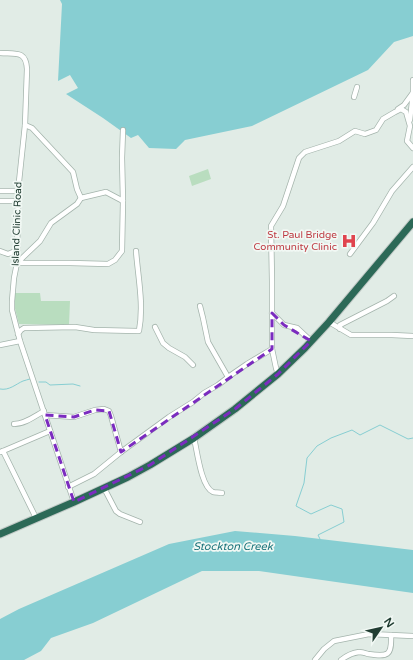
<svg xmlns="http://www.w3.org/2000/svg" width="413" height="660" viewBox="0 0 413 660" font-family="'Varela Round',sans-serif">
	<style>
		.green { fill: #b9ddbf }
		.water { fill: #87ced2 }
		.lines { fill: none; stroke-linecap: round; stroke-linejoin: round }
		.stream { stroke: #87ced2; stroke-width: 1 }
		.minor-casing { stroke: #a4b4ac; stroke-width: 6 }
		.highway-casing { stroke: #c1c9c6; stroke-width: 9 }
		.minor { stroke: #fff; stroke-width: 4.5 }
		.highway { stroke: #2c6957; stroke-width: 7 }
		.marked { fill: none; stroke: #7b2cbf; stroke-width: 3; stroke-dasharray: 8 5; stroke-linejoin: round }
		.labels { text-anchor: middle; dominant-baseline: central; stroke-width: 3.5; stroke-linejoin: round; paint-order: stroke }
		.street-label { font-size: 10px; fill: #213d32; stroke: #f1f8f4 }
		.health-label { font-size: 10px; fill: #be3a42; stroke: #f1f8f4; text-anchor: end }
		.water-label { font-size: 11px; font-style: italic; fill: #1a737a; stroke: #f1f8f4 }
	</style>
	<rect width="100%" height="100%" fill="#e1ece6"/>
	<g class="green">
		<polygon points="208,169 211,179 192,186 189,176"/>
		<polygon points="14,293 40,293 41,301 70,301 69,325 19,324 13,301"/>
	</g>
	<g class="water">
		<polygon points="60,0 413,0 413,36 394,42 368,70 252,126 185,140 176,149 149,148 138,135 131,138 103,118 66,94 78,88 70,75 58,81 62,4"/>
		<polygon points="235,531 295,536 413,550 413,593 259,571 202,571 93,623 51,638 41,651 24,660 0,660 0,619 19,609 169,544"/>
	</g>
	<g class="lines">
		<g class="stream">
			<polyline points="39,382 46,382 50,385 73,384 80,386"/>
			<path d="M0 389C9 391 16 384 23 381 25 380 28 380 30 379"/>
			<polyline points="320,539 318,535 344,522 342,509 331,505 311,514 296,506 304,483 307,458 317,446 331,438 352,430 360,435 380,425 408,439 413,438"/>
		</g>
		<g class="minor-casing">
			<g id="minor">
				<path d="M0 53C15 54 26 50 27 69L25 125 18 191 17 263 14 278 12 301V310L20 341 74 502"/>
				<polyline points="354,97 357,87"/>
				<polyline points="398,109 404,105 412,94"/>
				<polyline points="410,120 413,93 413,80"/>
				<polyline points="25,125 32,128 73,172 77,189 81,198 106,192 123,201"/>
				<polyline points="0,191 18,191"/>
				<polyline points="81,198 77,204 51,223 40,241 17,263 70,263 108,264 115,260 122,251 123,201 122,158 123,130"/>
				<polyline points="0,201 18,201"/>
				<polyline points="0,251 8,254 18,250"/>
				<polyline points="350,254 373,223 392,191 413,167"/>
				<polyline points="200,306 203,318 208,342 228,377"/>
				<polyline points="272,313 284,325 297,328 311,341"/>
				<polyline points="329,322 351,335 392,335 413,336"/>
				<polyline points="155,327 163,343 169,348 185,357 193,365"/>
				<polyline points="340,329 340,325 387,301 394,296"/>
				<path d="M18 334 21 330 24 328 75 327 94 330 137 331H139C144 305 138 277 136 251"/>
				<polyline points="0,345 20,341"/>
				<polyline points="278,374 276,368 272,349 272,281 271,226 283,206 299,158 305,152 339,141 355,131 365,134 376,130 383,119 395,112 401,109 406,112 410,126 407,141 413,148"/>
				<polyline points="45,415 74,417 95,410 104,409 109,411 111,416 121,452"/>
				<path d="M14 424C25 424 35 416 44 411"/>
				<path d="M194 438C197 450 201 487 213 492 215 493 219 492 222 493"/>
				<polyline points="3,451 50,431"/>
				<polyline points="0,452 3,451 36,518"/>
				<polyline points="68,487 94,474 121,452 169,417 193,402 204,393 218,385 231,375 247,364 272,349"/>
				<polyline points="104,488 116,511 120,514 140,522"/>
				<polyline points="315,660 324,649 334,641 369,634 413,636"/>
				<path d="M341 660C346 656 352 653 359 652 362 652 365 653 368 654 388 657 392 656 391 635"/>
			</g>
		</g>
		<g class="highway-casing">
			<polyline id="highway" points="0,534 74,502 128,477 150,465 194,438 235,409 278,374 305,348 329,322 413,222"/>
		</g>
		<use href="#minor" class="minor"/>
		<use href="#highway" class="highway"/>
	</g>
	<path class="marked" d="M272 313 284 325 311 341 278 374 235 409 150 465 74 502 45 415 74 417 95 410 109 411 121 452 272 349Z"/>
	<defs>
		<g id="hospital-bare" transform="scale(1.2)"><path d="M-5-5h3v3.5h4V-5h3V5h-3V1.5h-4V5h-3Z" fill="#e0444e" stroke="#f1f8f4" stroke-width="2.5" paint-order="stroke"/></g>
	</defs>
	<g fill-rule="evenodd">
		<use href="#hospital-bare" x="349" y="241"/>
	</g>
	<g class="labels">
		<g class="street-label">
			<text transform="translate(17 224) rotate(-88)">Island Clinic Road</text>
		</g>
		<g class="health-label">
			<text x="337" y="235">St. Paul Bridge<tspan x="337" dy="12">Community Clinic</tspan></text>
		</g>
		<g class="water-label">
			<text x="233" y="546">Stockton Creek</text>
		</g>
	</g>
	<g transform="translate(381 628) rotate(56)" stroke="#f1f8f4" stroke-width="3" paint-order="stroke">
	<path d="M0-3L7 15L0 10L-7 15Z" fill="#213d32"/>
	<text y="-6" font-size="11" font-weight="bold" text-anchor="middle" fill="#213d32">N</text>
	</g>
</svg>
